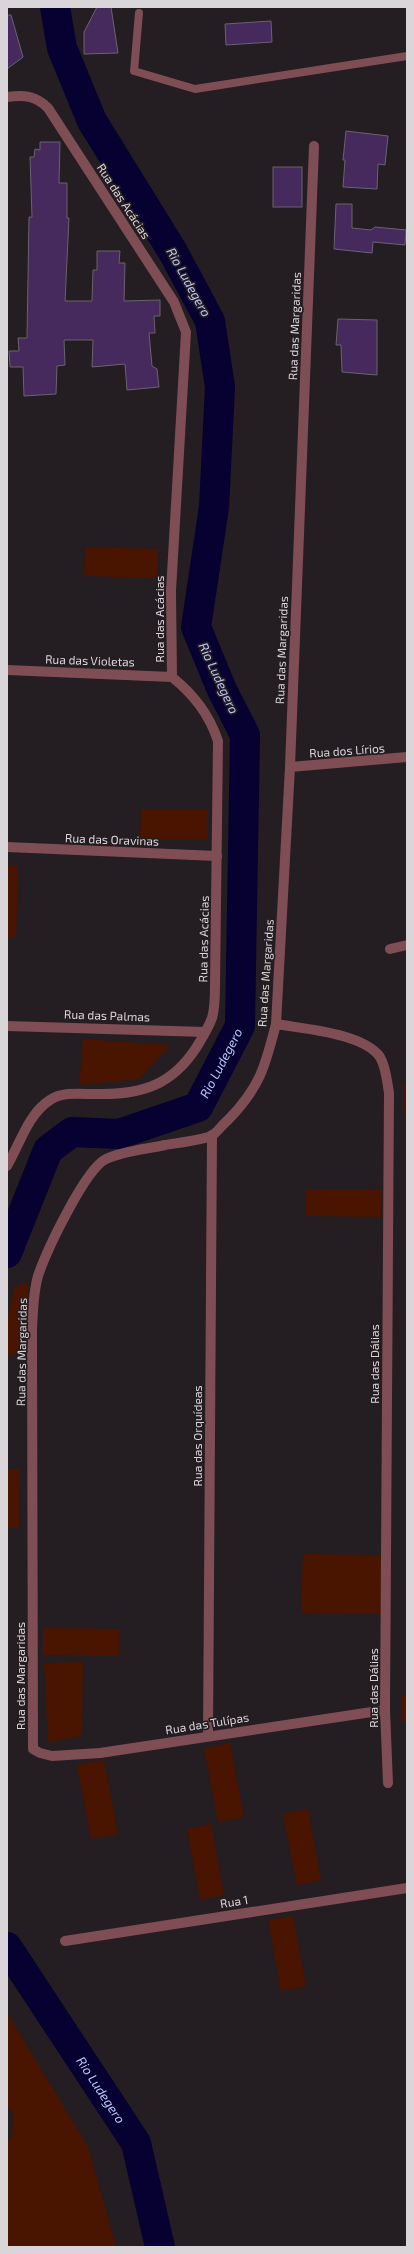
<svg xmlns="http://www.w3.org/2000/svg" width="414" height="2254" viewBox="0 0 414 2254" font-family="'Exo 2',sans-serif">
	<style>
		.green { fill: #4a1500 }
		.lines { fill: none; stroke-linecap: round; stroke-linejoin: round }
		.river { stroke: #060130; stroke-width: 30 }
		.building { fill: #462a5e; stroke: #68646d }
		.lane { stroke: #7f4d54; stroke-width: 8 }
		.street { stroke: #7f4d54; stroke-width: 10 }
		.labels { text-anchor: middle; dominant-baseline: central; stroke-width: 3.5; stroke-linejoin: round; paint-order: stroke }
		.street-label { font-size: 12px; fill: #dad5d8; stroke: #241d21 }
		.water-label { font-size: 13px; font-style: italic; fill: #bac5f8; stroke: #241d21 }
	</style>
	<rect width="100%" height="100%" fill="#241d21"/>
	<g class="green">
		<polygon points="85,547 158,549 157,578 84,576"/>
		<polygon points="141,810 208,810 208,839 140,839"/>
		<polygon points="7,865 18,865 16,937 7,937"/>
		<polygon points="83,1039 170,1045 139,1079 79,1085"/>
		<rect x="403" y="1084" width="4" height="27"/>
		<polygon points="306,1189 382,1190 381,1217 306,1216"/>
		<polygon points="28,1281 27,1352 7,1356 7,1323 14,1288"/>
		<polygon points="20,1469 19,1528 7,1528 7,1470"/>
		<polygon points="303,1554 382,1555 381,1614 301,1613"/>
		<polygon points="43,1628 119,1629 119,1656 43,1655"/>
		<polygon points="83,1662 82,1736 48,1742 44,1663"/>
		<rect x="402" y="1695" width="5" height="27"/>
		<polygon points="230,1743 244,1817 218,1822 204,1748"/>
		<polygon points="104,1760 118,1834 91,1839 77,1765"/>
		<polygon points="308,1809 321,1880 297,1885 283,1814"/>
		<polygon points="211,1824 224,1895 200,1900 187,1829"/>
		<polygon points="293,1916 306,1986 281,1991 268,1920"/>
		<polygon points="7,2013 88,2147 116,2247 7,2247 7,2138 12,2140 13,2114 7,2105"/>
	</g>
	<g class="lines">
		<g class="river">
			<path id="s1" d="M7 1253 48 1150 72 1132 119 1134 198 1107 240 1026 245 735 222 690 196 627 214 507 220 387 210 321 173 252 92 121 62 48 55 7"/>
			<path id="s2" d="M7 1947 136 2143 160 2247"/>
		</g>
	</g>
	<g class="building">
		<polygon points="97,7 111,7 118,53 84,54 84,32"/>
		<polygon points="7,15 11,15 23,57 7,69"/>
		<polygon points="271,21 272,42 226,45 225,24"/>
		<polygon points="346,131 388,136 385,165 378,164 377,189 343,187 345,160 343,160"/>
		<polygon points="40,142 60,142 59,183 67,183 67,218 69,218 65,301 92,301 93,270 97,270 97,251 120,251 119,263 125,263 124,301 160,300 160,316 154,316 155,333 149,333 152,366 157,369 159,387 127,390 125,364 92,367 93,340 64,340 65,365 57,366 56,394 24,396 23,367 10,367 9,351 19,351 18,338 27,338 29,217 32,217 30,157 34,157 35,149 40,150"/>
		<rect x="273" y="167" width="29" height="40"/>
		<polygon points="336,204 352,204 352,228 371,230 375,227 406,230 405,245 373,242 372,253 334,249"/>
		<polygon points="338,319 377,320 377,375 342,372 341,345 336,345"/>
	</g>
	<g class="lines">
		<polyline class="lane" points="139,13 134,71 195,89 407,56"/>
		<g class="street">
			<path d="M7 97C24 95 35 95 48 108L174 302 186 332 171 591 172 677C194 695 209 714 218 741L215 985C215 996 215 1008 212 1018 208 1029 202 1038 196 1048 173 1083 145 1094 103 1094 86 1095 65 1090 50 1100 28 1114 20 1144 7 1166"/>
			<path d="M314 146 290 767 276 1024C265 1067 260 1087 228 1120 223 1124 218 1131 213 1135 205 1140 176 1143 165 1145 147 1149 123 1151 106 1159 85 1169 46 1252 38 1276 33 1293 33 1312 32 1330L33 1749 40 1753 52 1756 100 1753 385 1710"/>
			<polyline points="7,670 172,677"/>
			<polyline points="290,767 407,757"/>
			<polyline points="7,847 217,856"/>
			<polyline points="390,949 407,945"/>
			<path d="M276 1024C304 1029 363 1033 380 1057 386 1067 387 1081 389 1093L385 1710 388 1783"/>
			<polyline points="7,1026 205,1032"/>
			<polyline points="208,1736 212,1135"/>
			<polyline points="65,1941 407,1888"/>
		</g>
	</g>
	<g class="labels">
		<g class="street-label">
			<text transform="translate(124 201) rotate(57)">Rua das Acácias</text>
			<text transform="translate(294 326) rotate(-88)">Rua das Margaridas</text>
			<text transform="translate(159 619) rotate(-90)">Rua das Acácias</text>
			<text transform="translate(281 650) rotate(-88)">Rua das Margaridas</text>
			<text transform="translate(90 660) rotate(2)">Rua das Violetas</text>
			<text transform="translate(347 750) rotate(-4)">Rua dos Lírios</text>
			<text transform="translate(112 839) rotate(2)">Rua das Oravinas</text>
			<text transform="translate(203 939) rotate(-89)">Rua das Acácias</text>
			<text transform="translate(265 973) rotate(-86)">Rua das Margaridas</text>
			<text transform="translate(107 1015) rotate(2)">Rua das Palmas</text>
			<text transform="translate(21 1352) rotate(-89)">Rua das Margaridas</text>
			<text transform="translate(374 1364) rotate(-90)">Rua das Dálias</text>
			<text transform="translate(197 1436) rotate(-90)">Rua das Orquídeas</text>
			<text transform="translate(20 1676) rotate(-90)">Rua das Margaridas</text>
			<text transform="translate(373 1688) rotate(-90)">Rua das Dálias</text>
			<text transform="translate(207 1723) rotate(-9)">Rua das Tulípas</text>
			<text transform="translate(234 1901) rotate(-9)">Rua 1</text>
		</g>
		<g class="water-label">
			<text transform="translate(189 282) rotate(61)">Rio Ludegero</text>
			<text transform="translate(219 678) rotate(65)">Rio Ludegero</text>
			<text stroke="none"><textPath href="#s1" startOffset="321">Rio Ludegero</textPath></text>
			<text stroke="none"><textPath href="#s2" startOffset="171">Rio Ludegero</textPath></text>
		</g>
	</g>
	<rect width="414" height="2254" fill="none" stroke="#dad5d8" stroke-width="16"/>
</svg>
